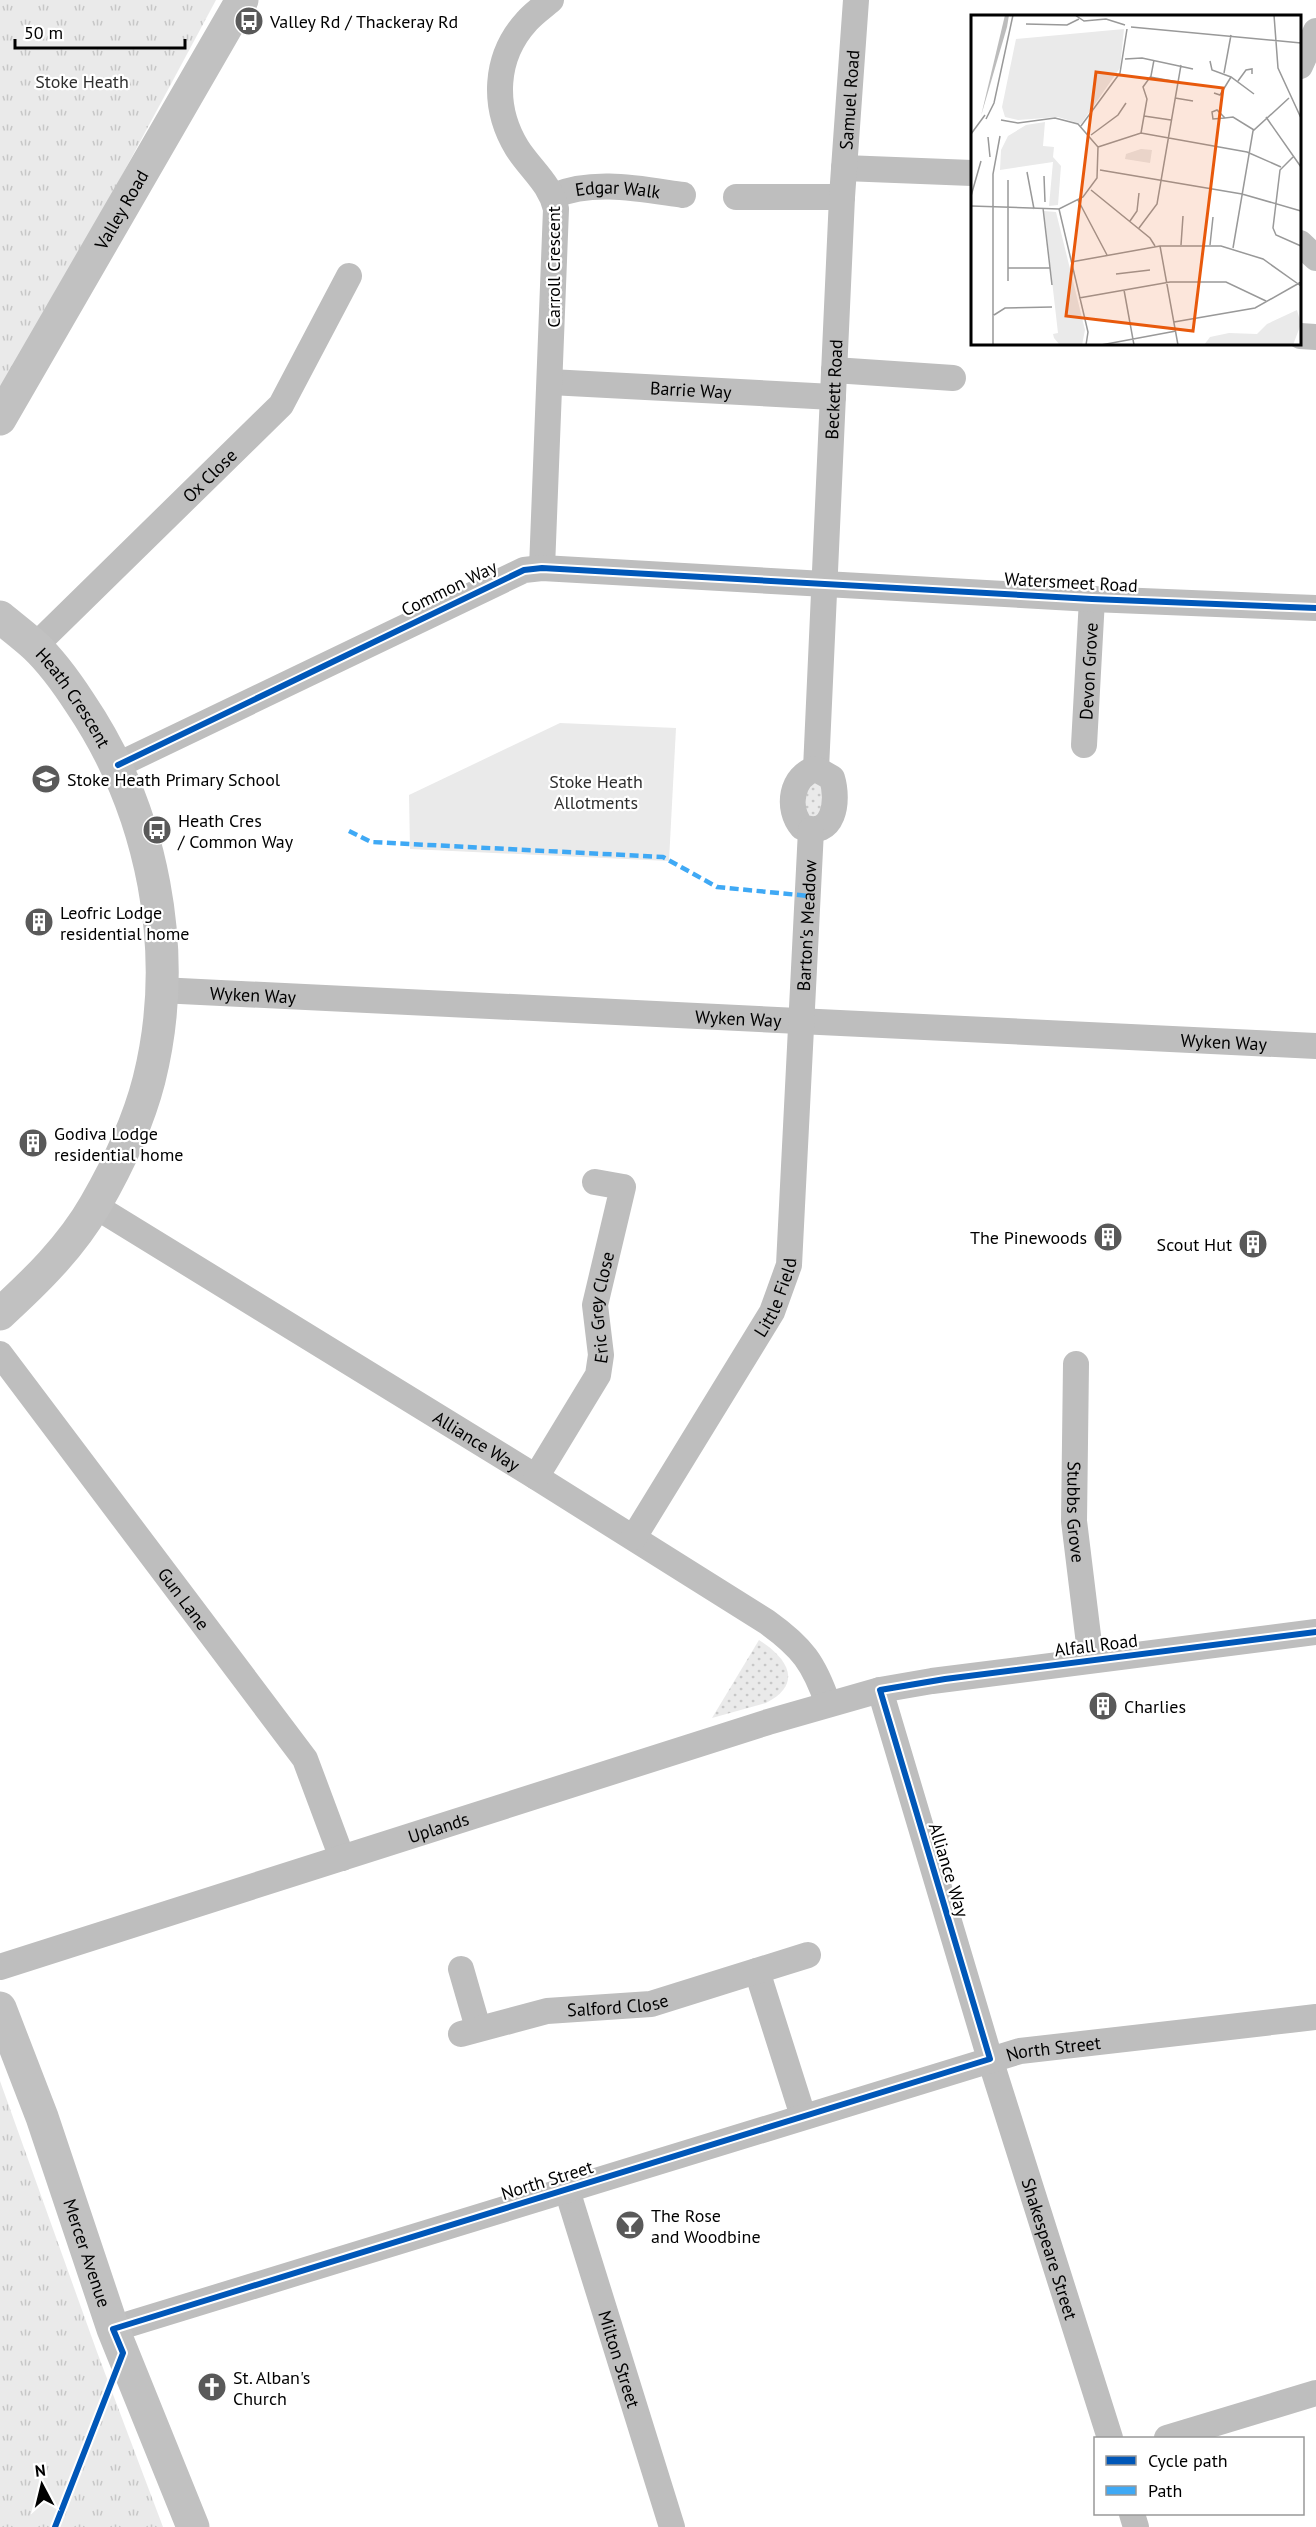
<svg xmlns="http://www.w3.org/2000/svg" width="1316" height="2527" viewBox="0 0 1316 2527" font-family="'PT Sans',sans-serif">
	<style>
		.grass { fill: url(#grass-dots) }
		.park { fill: url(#park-tufts) }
		.garden { fill: #eaeaea }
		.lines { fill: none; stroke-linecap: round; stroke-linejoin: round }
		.street { stroke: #bebebe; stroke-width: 26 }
		.secondary { stroke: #c1c1c1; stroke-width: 33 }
		.quiet { stroke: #3fa9f5; stroke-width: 4.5; stroke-dasharray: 9 4.5; stroke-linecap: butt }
		.cycleway-casing { stroke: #fff; stroke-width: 10 }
		.cycleway { stroke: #0057b8; stroke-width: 6 }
		.labels { text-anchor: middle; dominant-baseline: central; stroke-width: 4.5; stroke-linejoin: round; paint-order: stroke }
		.poi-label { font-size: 18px; fill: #000; stroke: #fff; text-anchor: start }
		.park-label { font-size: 18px; fill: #2f2f2f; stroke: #fff }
		.street-label { font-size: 18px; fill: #000; stroke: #fff }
		.inset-road { fill: none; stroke: #999; stroke-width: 1.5 }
		.view { fill: #e8590c; fill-opacity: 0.15; stroke: #e8590c; stroke-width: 3 }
		.inset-edge { fill: none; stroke: #000; stroke-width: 3 }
	</style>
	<defs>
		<pattern id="grass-dots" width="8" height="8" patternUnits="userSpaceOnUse" patternTransform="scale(1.5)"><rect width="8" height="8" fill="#eaeaea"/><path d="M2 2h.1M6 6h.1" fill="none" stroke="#c7c7c7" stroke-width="1.8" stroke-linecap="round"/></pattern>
		<pattern id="park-tufts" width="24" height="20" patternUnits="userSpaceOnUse" patternTransform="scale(1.5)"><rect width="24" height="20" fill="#eaeaea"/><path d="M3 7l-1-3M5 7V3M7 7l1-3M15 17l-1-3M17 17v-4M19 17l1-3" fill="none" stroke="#c7c7c7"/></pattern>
	</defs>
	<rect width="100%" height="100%" fill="#fff"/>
	<g class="grass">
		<polygon points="811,779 822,786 821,813 812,818 805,812 807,785"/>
		<path d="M759 1640C786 1657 805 1683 766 1703L712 1718Z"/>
	</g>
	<g class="park">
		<polygon points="0,0 216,0 0,403"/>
		<polygon points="0,2081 97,2352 163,2527 0,2527"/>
	</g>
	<polygon class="garden" points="560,723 676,728 669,861 410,849 409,795"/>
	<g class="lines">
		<g class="street">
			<polyline points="1300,66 1316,31"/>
			<polyline points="844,168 972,173"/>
			<path id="s1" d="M553 196C594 179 640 189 683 195"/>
			<polyline points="736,197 842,197"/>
			<polyline points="1300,243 1316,258"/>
			<polyline points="1300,336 1316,337"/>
			<polyline points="834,370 953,378"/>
			<path id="s2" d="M550 382 833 397"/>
			<path d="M542 568 556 209C550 183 531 170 517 148 492 107 494 57 527 21 534 13 543 7 551 0"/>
			<path id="s3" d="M35 646 281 405 349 276"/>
			<path id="s4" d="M1084 745 1092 599"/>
			<polyline points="118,765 524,570 542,568 1092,599 1316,608"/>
			<path id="s5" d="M816 769 842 197 856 0"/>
			<path d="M816 769 832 778C839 801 834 839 802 827 786 809 791 775 816 769Z"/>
			<path id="s6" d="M160 990 1316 1046"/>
			<path id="s7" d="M95 1206 536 1477 767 1622C802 1647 814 1663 828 1704"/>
			<path id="s8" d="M0 1354 305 1759 342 1858"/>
			<path id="s9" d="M1076 1364 1074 1521 1091 1660"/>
			<path id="s10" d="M536 1477 598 1375 601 1355 595 1305 623 1187 595 1182"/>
			<path id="s11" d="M634 1537 772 1312 789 1265 811 830"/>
			<path id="s12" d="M880 1690 990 2059 1110 2438"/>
			<path id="s13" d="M0 1967 768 1722 880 1690 932 1681 1316 1632"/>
			<polyline points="461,1969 478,2028"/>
			<polyline points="757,1971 803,2116"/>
			<path id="s14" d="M461 2034 547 2011 651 2004 808 1955"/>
			<path id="s15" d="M567 2190 672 2527"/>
			<path id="s16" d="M113 2329 1020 2051 1316 2017"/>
			<polyline points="1167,2438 1316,2393"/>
			<polyline points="1132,2514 1136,2527"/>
		</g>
		<g class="secondary">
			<path id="s17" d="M0 419 242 0"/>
			<path id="s18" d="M0 617C12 627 24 636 35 646 53 663 67 683 80 703 153 811 181 952 149 1080 138 1123 117 1167 95 1205 71 1247 35 1282 0 1314"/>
			<path id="s19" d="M0 2008 42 2117 113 2329 193 2527"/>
		</g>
		<polyline class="quiet" points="349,831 371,842 663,857 717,887 809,896"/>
		<g class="cycleway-casing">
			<g id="cycleway">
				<polyline points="118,765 524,570 542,568 1092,599 1316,608"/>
				<polyline points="55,2527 123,2353 113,2329 990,2059 880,1690 945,1679 1316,1632"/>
			</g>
		</g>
		<use href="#cycleway" class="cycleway"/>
	</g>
	<defs>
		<g id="bus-disc" transform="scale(1.5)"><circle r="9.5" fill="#595959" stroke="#fff"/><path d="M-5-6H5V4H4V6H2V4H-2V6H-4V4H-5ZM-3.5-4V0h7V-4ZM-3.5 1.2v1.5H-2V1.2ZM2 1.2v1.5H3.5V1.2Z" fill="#fff"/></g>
		<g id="school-disc" transform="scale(1.5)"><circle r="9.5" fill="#595959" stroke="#fff"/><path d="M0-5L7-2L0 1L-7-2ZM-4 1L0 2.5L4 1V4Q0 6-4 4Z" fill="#fff"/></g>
		<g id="building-disc" transform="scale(1.5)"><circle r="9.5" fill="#595959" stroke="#fff"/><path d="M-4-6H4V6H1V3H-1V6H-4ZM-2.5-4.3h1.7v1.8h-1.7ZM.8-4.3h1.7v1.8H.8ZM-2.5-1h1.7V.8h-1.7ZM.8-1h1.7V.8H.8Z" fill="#fff"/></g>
		<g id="bar-disc" transform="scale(1.5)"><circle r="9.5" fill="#595959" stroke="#fff"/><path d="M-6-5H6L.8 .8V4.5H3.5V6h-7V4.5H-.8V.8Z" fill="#fff"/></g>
		<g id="church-disc" transform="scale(1.5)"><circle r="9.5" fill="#595959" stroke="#fff"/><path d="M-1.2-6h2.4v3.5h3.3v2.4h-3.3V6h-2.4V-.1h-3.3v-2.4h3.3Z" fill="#fff"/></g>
	</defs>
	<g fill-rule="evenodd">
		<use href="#bus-disc" x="249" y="21"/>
		<use href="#school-disc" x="46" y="779"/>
		<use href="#bus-disc" x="157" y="830"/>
		<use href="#building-disc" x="39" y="922"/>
		<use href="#building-disc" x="33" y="1143"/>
		<use href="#building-disc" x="1108" y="1237"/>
		<use href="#building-disc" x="1253" y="1244"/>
		<use href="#building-disc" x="1103" y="1706"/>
		<use href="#bar-disc" x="630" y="2225"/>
		<use href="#church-disc" x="212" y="2387"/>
	</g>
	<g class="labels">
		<g class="poi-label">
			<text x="270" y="21">Valley Rd / Thackeray Rd</text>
			<text x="67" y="779">Stoke Heath Primary School</text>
			<text x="178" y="820">Heath Cres<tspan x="178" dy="21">/ Common Way</tspan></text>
			<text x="60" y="912">Leofric Lodge<tspan x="60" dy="21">residential home</tspan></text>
			<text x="54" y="1133">Godiva Lodge<tspan x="54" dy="21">residential home</tspan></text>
			<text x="1087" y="1237" text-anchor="end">The Pinewoods</text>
			<text x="1232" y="1244" text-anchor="end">Scout Hut</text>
			<text x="1124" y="1706">Charlies</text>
			<text x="651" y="2215">The Rose<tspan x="651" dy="21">and Woodbine</tspan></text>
			<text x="233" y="2377">St. Alban's<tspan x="233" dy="21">Church</tspan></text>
		</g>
		<g class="park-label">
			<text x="82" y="81">Stoke Heath</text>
			<text x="596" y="781">Stoke Heath<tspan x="596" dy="21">Allotments</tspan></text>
		</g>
		<g class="street-label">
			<text stroke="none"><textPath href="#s5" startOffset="670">Samuel Road</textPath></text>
			<text stroke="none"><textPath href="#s1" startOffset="66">Edgar Walk</textPath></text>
			<text stroke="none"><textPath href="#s17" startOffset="242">Valley Road</textPath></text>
			<text transform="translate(553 267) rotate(-90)">Carroll Crescent</text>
			<text stroke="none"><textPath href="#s2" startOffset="141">Barrie Way</textPath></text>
			<text stroke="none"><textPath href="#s5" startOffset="380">Beckett Road</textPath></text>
			<text stroke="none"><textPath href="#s3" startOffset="244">Ox Close</textPath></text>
			<text transform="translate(1071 582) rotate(3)">Watersmeet Road</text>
			<text transform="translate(449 588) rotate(-26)">Common Way</text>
			<text stroke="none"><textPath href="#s4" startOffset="74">Devon Grove</textPath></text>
			<text stroke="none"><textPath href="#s18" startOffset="110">Heath Crescent</textPath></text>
			<text stroke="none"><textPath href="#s11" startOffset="654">Barton's Meadow</textPath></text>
			<text stroke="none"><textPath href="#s6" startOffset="93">Wyken Way</textPath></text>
			<text stroke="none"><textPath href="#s6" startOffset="579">Wyken Way</textPath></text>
			<text stroke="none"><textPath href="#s6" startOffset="1065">Wyken Way</textPath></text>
			<text stroke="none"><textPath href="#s11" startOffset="279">Little Field</textPath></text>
			<text stroke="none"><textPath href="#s10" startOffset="188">Eric Grey Close</textPath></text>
			<text stroke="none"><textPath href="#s7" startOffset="448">Alliance Way</textPath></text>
			<text stroke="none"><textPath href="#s9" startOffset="148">Stubbs Grove</textPath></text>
			<text stroke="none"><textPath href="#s8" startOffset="306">Gun Lane</textPath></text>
			<text transform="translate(1096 1645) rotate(-7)">Alfall Road</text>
			<text stroke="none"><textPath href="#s13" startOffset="460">Uplands</textPath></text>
			<text transform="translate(949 1870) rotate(73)">Alliance Way</text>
			<text stroke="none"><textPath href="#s14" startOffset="160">Salford Close</textPath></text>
			<text stroke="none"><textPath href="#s16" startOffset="982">North Street</textPath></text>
			<text transform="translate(547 2180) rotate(-17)">North Street</text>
			<text stroke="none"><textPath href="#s12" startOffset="584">Shakespeare Street</textPath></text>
			<text stroke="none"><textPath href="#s19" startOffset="260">Mercer Avenue</textPath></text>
			<text stroke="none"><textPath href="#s15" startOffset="177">Milton Street</textPath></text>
		</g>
	</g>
	<g transform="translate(971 15)">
		<rect width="330" height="330" fill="#fff"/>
		<path d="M153 14 149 53 110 109 87 102 47 105 34 102 31 92 45 24ZM74 107 72 131 83 132 82 142 90 151 87 190 78 191 82 147 29 155 30 135 37 121 55 110ZM73 196 85 197 114 315 111 330 88 329 83 323 82 319 87 318Z" fill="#eaeaea"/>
		<path d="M170 134 181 135 179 148 154 144 155 139ZM326 295 330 309 322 330H233L239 322 258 318 286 319 296 309Z" fill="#eaeaea"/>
		<path d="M34 0H38L36 12 10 101Z" fill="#bcbcbc"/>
		<path class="inset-road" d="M104 0 113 6 135 4 154 10M303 0 307 53 330 103M55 9 96 10 108 4M160 12 330 28M154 44 171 43 222 54M239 46 241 55 260 62 283 79M253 58 260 20M179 62 207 67M267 66 275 55 281 54V59M243 78 249 80 260 62M204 83 222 86M173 101 200 105M295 102 330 152M254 103 242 104 241 97 246 95 254 103 262 102 283 115M15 104 23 88 42 0M110 111 149 58 156 14M170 118 176 84 172 72 180 61 183 45M0 119 14 100M120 120 147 100 155 88M17 122 19 142M127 132 170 118 276 137 310 152M322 142 309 155 302 213 305 220 330 231M129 155 271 179 330 196M56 157 63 194M73 161 74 187M37 165V266M120 175 179 223 184 231M0 181 10 146M107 185 136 240M0 191 88 194 112 182 126 163 127 132 107 109 84 103 47 108 30 105M72 193 81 270M88 194 117 317 115 330M159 206 166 196 168 178M168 213 186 189 210 50M210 230 212 201M239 230 242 202M189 231 207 330M262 233 282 116 318 83M100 247 189 231H250L292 244 330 271M37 253H79M145 259 179 255M153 275 163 330M108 283 199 267H255L295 286M23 300 34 293 81 292M203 307 284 293 330 267M22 330V159L29 121M130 330 205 316"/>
		<path class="view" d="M125 57 252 73 222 316 95 301Z"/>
		<rect width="330" height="330" class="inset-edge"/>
	</g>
	<rect x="1094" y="2437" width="210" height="78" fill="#ffffff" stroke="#999999" stroke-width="1.5"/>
	<rect x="1106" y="2456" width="30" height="9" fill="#0057b8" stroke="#999999" stroke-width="1.5"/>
	<text x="1148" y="2467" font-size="18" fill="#000000">Cycle path</text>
	<rect x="1106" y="2486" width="30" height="9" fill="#3fa9f5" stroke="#999999" stroke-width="1.5"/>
	<text x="1148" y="2497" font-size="18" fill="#000000">Path</text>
	<g transform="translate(42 2485) rotate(353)" stroke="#ffffff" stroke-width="4.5" paint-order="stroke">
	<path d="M0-4.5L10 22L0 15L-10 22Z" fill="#000000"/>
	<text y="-9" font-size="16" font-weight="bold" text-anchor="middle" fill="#000000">N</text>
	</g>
	<path d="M15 39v9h170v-9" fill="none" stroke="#000000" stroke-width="3"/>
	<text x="24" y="39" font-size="18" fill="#000000" stroke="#ffffff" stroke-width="4.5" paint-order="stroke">50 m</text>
</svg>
